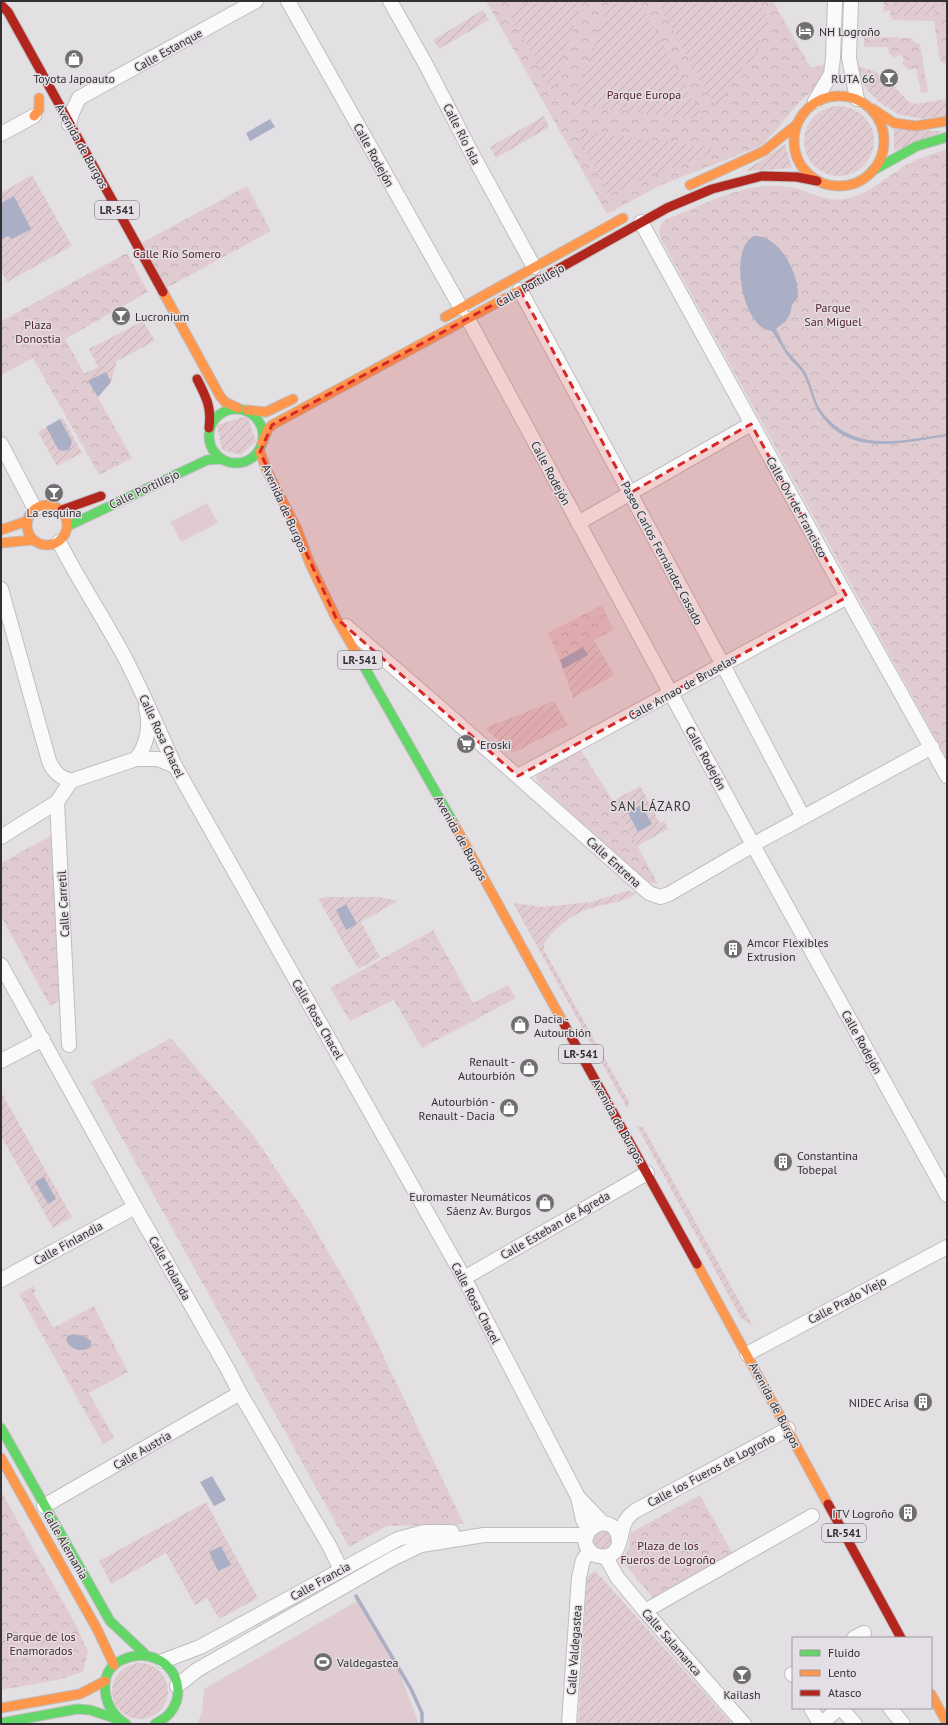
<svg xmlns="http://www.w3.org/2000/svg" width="948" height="1725" viewBox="0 0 948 1725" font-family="'PT Sans',sans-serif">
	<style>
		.grass { fill: #e0ccd0 }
		.forest { fill: url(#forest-crowns) }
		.garden { fill: url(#garden-furrows) }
		.water { fill: #abafc5 }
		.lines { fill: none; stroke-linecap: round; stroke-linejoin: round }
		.stream { stroke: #abafc5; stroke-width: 3.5 }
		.street-casing { stroke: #bfbdbf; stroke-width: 16 }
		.fast-casing { stroke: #bfbdbf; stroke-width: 11 }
		.slow-casing { stroke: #bfbdbf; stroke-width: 11 }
		.jam-casing { stroke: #bfbdbf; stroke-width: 11 }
		.street { stroke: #fbfafb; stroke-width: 14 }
		.fast { stroke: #63d668; stroke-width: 9 }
		.slow { stroke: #ff974d; stroke-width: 9 }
		.jam { stroke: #b3261e; stroke-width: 9 }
		.marked { fill: #d62828; fill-opacity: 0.2; stroke: #d62828; stroke-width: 3; stroke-dasharray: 8 5; stroke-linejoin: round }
		.labels { text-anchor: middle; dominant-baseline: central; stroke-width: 3; stroke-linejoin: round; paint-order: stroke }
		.shield { fill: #e4dfe4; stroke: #676467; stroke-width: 1 }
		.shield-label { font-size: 11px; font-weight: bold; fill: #323032 }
		.poi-label { font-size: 12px; fill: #323032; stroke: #e4dfe4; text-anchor: start }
		.street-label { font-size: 12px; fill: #323032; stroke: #e4dfe4 }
		.park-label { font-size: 12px; fill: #54222d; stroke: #e4dfe4 }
		.neighbourhood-label { font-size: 13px; letter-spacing: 1px; fill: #323032; stroke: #e4dfe4 }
	</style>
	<defs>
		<pattern id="forest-crowns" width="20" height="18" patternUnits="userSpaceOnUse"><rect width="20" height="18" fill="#e0ccd0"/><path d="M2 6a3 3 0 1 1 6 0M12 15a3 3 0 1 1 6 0" fill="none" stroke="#c1b0b3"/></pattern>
		<pattern id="garden-furrows" width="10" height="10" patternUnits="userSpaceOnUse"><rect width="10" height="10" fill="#e0ccd0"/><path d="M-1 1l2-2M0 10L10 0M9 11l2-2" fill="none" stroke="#c1b0b3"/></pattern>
	</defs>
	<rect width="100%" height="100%" fill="#e3e0e3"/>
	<g class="grass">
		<polygon points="207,503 218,523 181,542 170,522"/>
		<polygon points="357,1601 398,1668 419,1724 197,1724 202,1712 204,1689"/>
	</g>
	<g class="forest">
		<polygon points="486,1 773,1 811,68 825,64 822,77 815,87 810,93 800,101 776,130 761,146 661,185 607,214"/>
		<polygon points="884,1 947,1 947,63 944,64 940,61 934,21 893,20 890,16 890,11 886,11 883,13"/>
		<polygon points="864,36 912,38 914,42 920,44 928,92 921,93 916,68 909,70 902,63 904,59 902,56 899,55 895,58 889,53 888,47 864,47"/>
		<path d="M947 149V759L661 239C658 231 659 226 665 220 698 207 740 184 775 186 783 186 792 187 799 189 813 194 829 202 844 199 870 195 887 175 910 163 921 157 935 153 947 149Z"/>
		<polygon points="247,186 271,231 161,291 136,246"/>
		<polygon points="127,253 148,292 65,339 132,458 99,475 33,358 1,375 1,321"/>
		<polygon points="602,605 613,630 560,660 548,633"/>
		<polygon points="580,749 613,801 658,884 647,882 539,784 536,778 538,772"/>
		<polygon points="52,835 60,1000 50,1006 1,916 1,863"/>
		<polygon points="433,930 473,1003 508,985 516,998 422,1048 394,1000 350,1021 330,988"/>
		<polygon points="171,1038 254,1136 311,1222 358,1303 464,1524 387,1526 349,1547 91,1082"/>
		<polygon points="33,1286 36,1291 33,1292 53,1328 94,1306 128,1372 89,1393 114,1438 103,1444 19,1294"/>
		<polygon points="1,1491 76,1625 88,1652 83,1672 57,1680 1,1690"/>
		<polygon points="700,1495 734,1556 654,1599 622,1561 629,1548 630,1533"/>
	</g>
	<g class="garden">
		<polygon points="528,1 582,1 553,92 508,12"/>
		<polygon points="609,1 639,1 704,120 574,105"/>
		<polygon points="657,1 758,1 772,26 764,32 756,47 759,56 743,66 731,86 722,104 715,107"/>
		<polygon points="894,1 935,1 935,16 894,15"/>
		<polygon points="483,10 489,20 439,49 433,40"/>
		<polygon points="856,66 874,71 893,85 909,102 916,104 947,99 947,115 922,119 898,114 879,102 866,89"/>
		<circle cx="839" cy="141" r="35"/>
		<polygon points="544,116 549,127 496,158 490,147"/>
		<polygon points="894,129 943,131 894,151"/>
		<polygon points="576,131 708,147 712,150 709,154 652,175 608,195"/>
		<polygon points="785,144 792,168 745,171"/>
		<polygon points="32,175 72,246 7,282 1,271 1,193"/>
		<polygon points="143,321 155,341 117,361 111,382 98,397 84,374 98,367 89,349"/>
		<polygon points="247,416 256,441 241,455 222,450 217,425"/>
		<polygon points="63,418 82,453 57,466 38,432"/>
		<polygon points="594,640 614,675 573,698 560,660"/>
		<polygon points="554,701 568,725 517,751 510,752 485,728"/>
		<polygon points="640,786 660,823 664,821 668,829 637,846 613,801"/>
		<path d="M627 891H631L636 894C620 903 604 904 588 909 569 916 556 928 544 943V950L629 1102V1106L627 1108 513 903 542 907 591 902Z"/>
		<polygon points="324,897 380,897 398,901 361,922 380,957 358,969 319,900"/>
		<polygon points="1,1092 72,1217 53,1228 1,1136"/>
		<polygon points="637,1126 643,1127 753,1326 741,1318"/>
		<polygon points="206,1502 258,1598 219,1619 207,1598 195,1605 166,1553 111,1584 99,1561"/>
		<circle cx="603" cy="1540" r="10"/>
		<polygon points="595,1572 600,1576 732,1724 578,1724 587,1578 591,1573"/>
		<circle cx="140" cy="1691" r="28"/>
	</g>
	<g class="water">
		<polygon points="270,119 275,127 250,141 246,133"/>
		<polygon points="14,196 31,229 12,239 8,236 1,240 1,203"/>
		<path d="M754 236C780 235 799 274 798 297L792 305 790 314 786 321 776 329C780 336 782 343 786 349 791 356 798 362 804 370 812 382 813 400 822 412 855 454 902 440 947 434V436C902 443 848 458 819 412 811 400 810 384 802 372 799 368 794 363 790 359 783 350 778 340 772 331 743 330 727 249 754 236Z"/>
		<polygon points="106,372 111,382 98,397 88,381"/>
		<polygon points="60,419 72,442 69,450 63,451 58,449 46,427"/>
		<polygon points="583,647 588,655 563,669 560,660"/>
		<polygon points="641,805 652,824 638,832 628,813"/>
		<polygon points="346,904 357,924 346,930 336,910"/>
		<polygon points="44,1177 56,1199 48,1204 35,1182"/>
		<path d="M73 1334 84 1336 91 1341V1347C83 1353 70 1350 66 1340L68 1336Z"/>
		<polygon points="212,1476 226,1500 214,1506 200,1482"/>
		<polygon points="221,1546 231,1565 218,1571 209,1552"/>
	</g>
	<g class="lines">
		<polyline class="stream" points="356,1596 411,1689 422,1713 422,1724"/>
		<g class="street-casing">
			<g id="street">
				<polyline points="288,1 461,308"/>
				<polyline points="390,1 425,63 470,150 534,267"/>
				<polyline points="851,1 849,58 857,99"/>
				<polyline points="815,101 831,74 833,58 835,1"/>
				<polyline points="69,124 72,113 79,98 256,1"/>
				<polyline points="1,134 34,116"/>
				<polyline points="641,222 847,597 947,776"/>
				<polyline points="520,290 723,665 803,817"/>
				<polyline points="468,319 758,854 947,1195"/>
				<polyline points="1,444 35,509"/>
				<polyline points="578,523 751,424"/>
				<path d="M59 542C79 581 103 617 124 656 143 692 158 729 175 766L464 1278 578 1497 603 1523"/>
				<path d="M1 589 49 761C54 773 60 777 71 781"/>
				<polyline points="346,626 444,711 649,893 660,897 669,894 765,838 932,747"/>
				<path d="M136 759C147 746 151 724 146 708"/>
				<polyline points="518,776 847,597"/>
				<polyline points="57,802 69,1045"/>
				<polyline points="1,837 57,802 71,781 136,759 158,759 175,766"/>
				<polyline points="1,965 135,1207 227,1368 240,1393 330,1547 341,1570"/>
				<polyline points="1,1061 43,1039"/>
				<polyline points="464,1278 647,1173"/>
				<polyline points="1,1280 135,1207"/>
				<polyline points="747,1354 947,1247"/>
				<polyline points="578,1497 583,1520 589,1530"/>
				<polyline points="44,1506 240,1393"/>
				<path d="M619 1542C617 1505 568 1532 592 1553 596 1556 602 1557 607 1556 622 1553 619 1534 625 1522 627 1518 631 1514 635 1511L788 1429"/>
				<polyline points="606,1557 617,1577 645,1611 744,1724"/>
				<polyline points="645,1611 812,1516"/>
				<polyline points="854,1638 864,1633"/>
				<polyline points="163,1661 200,1647 398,1539 424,1532 452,1532"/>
				<polyline points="792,1674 793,1675"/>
				<polyline points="177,1686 197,1670 392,1559 421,1545 484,1535 587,1535"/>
				<polyline points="811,1708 820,1724"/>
				<polyline points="841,1708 855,1724"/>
				<polyline points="890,1708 903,1724"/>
				<polyline points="569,1724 579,1577 583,1560 590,1551"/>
				<polyline points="821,1724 839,1708"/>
			</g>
		</g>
		<g class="fast-casing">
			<g id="fast">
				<polyline points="872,171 917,146 947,137"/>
				<circle cx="236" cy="436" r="27"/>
				<polyline points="68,526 207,460 221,459"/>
				<polyline points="362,663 454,824"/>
				<polyline points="1,1428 110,1621 144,1653"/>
				<polyline points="1,1723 77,1709 90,1710 117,1719"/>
				<path d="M126 1724C112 1715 105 1703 105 1686 105 1674 111 1665 122 1660 160 1642 194 1682 170 1713 166 1718 160 1721 155 1724"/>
			</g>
		</g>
		<g class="slow-casing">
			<g id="slow">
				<circle cx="839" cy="141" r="45"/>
				<polyline points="873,109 894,123 916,126 947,121"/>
				<polyline points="34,116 39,110 39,98"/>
				<polyline points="690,185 764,151 796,125"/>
				<polyline points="163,292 220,396 225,402 238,408"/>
				<polyline points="445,317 623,218"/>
				<polyline points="247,410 266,412 293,399"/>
				<polyline points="262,443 268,429 272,425 526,287"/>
				<polyline points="260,452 266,469 297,529 310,564 336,618 362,663"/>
				<circle cx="47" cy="525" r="20"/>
				<polyline points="1,530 27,521"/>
				<polyline points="1,543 33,540"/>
				<polyline points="454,824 564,1024"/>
				<polyline points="697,1264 828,1504"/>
				<polyline points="1,1458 97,1629 114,1665"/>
				<polyline points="931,1694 947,1723"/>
				<polyline points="1,1708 80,1694 105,1681"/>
			</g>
		</g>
		<g class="jam-casing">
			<g id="jam">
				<polyline points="1,5 8,12 163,292"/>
				<polyline points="526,287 667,208 712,189 762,176 797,177 817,181"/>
				<path d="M197 379C206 397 212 407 209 428"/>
				<polyline points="62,510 101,496"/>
				<polyline points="564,1024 697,1264"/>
				<polyline points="828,1504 901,1638"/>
			</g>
		</g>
		<use href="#street" class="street"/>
		<use href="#fast" class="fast"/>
		<use href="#slow" class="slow"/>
		<use href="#jam" class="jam"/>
	</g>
	<path class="marked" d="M520 290 630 493 751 424 847 597 518 776 336 618 260 452 272 425Z"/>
	<defs>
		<g id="hotel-disc" transform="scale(1)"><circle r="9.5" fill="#706e70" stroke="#e4dfe4"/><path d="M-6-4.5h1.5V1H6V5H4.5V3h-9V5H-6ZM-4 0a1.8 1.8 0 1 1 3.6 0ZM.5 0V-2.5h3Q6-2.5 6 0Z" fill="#fff"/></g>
		<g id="shop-disc" transform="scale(1)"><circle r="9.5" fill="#706e70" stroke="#e4dfe4"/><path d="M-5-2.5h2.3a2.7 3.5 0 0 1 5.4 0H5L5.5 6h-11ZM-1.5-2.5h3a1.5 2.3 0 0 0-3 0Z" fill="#fff"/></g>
		<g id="bar-disc" transform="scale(1)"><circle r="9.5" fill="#706e70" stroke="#e4dfe4"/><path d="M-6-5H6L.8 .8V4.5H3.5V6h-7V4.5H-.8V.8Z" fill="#fff"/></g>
		<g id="supermarket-disc" transform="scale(1)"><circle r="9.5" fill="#706e70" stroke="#e4dfe4"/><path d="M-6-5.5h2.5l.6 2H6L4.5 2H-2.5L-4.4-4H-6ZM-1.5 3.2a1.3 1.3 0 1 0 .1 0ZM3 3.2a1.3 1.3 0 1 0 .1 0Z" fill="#fff"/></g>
		<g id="building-disc" transform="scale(1)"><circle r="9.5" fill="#706e70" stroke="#e4dfe4"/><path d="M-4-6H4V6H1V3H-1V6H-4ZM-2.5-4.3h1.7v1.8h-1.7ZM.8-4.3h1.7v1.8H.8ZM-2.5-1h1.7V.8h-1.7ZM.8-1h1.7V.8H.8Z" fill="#fff"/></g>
		<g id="stadium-disc" transform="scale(1)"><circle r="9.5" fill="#706e70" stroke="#e4dfe4"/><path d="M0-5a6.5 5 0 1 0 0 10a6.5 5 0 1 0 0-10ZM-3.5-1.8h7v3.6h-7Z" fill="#fff"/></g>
	</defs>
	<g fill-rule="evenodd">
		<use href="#hotel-disc" x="805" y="31"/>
		<use href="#shop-disc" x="74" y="59"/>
		<use href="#bar-disc" x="889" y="78"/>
		<use href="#bar-disc" x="121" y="316"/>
		<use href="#bar-disc" x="54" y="493"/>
		<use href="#supermarket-disc" x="466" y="744"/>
		<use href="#building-disc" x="733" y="949"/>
		<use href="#shop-disc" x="520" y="1025"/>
		<use href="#shop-disc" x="529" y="1068"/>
		<use href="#shop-disc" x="509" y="1108"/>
		<use href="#building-disc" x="783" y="1162"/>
		<use href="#shop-disc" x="545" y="1203"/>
		<use href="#building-disc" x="923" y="1402"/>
		<use href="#building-disc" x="908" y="1513"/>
		<use href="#stadium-disc" x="323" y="1662"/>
		<use href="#bar-disc" x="742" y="1675"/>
	</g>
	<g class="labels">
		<g class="shield">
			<rect x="95" y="201" width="44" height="18" rx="3"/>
			<rect x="338" y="651" width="44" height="18" rx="3"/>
			<rect x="559" y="1045" width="44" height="18" rx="3"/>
			<rect x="822" y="1524" width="44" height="18" rx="3"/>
		</g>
		<g class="shield-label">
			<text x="117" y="210">LR-541</text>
			<text x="360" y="660">LR-541</text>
			<text x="581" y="1054">LR-541</text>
			<text x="844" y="1533">LR-541</text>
		</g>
		<g class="poi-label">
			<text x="819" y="31">NH Logroño</text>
			<text x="74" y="78" text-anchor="middle">Toyota Japoauto</text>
			<text x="875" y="78" text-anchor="end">RUTA 66</text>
			<text x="135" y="316">Lucronium</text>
			<text x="54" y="512" text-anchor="middle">La esquina</text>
			<text x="480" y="744">Eroski</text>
			<text x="747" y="942">Amcor Flexibles<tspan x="747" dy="14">Extrusion</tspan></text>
			<text x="534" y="1018">Dacia -<tspan x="534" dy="14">Autourbión</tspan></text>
			<text x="515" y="1061" text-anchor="end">Renault -<tspan x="515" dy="14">Autourbión</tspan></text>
			<text x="495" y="1101" text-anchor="end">Autourbión -<tspan x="495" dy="14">Renault - Dacia</tspan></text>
			<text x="797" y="1155">Constantina<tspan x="797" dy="14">Tobepal</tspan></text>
			<text x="531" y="1196" text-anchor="end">Euromaster Neumáticos<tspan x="531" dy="14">Sáenz Av. Burgos</tspan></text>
			<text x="909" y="1402" text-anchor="end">NIDEC Arisa</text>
			<text x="894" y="1513" text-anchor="end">ITV Logroño</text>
			<text x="337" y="1662">Valdegastea</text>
			<text x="742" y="1694" text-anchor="middle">Kailash</text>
		</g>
		<g class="street-label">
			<text transform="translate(168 50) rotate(-29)">Calle Estanque</text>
			<text transform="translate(462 134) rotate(63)">Calle Río Isla</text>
			<text transform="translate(82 146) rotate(61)">Avenida de Burgos</text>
			<text transform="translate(374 155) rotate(61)">Calle Rodejón</text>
			<text transform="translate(530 285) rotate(-29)">Calle Portillejo</text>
			<text transform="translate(551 473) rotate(62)">Calle Rodejón</text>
			<text transform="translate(144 489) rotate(-25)">Calle Portillejo</text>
			<text transform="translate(797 507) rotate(61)">Calle Ovi de Francisco</text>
			<text transform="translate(285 508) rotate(66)">Avenida de Burgos</text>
			<text transform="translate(662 553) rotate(62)">Paseo Carlos Fernández Casado</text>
			<text transform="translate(682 687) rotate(-29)">Calle Arnao de Bruselas</text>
			<text transform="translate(162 736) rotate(65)">Calle Rosa Chacel</text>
			<text transform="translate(706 758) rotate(61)">Calle Rodejón</text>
			<text transform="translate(461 838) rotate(61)">Avenida de Burgos</text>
			<text transform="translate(614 862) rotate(42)">Calle Entrena</text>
			<text transform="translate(63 904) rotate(-93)">Calle Carretil</text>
			<text transform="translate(318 1019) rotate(60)">Calle Rosa Chacel</text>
			<text transform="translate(862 1042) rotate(61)">Calle Rodejón</text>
			<text transform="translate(618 1121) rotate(61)">Avenida de Burgos</text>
			<text transform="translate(555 1225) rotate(-30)">Calle Esteban de Ágreda</text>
			<text transform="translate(68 1243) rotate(-29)">Calle Finlandia</text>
			<text transform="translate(170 1268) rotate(60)">Calle Holanda</text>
			<text transform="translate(847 1300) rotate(-28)">Calle Prado Viejo</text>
			<text transform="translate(476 1303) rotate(62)">Calle Rosa Chacel</text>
			<text transform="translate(775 1405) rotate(62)">Avenida de Burgos</text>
			<text transform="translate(142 1450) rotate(-30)">Calle Austria</text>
			<text transform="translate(711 1470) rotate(-28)">Calle los Fueros de Logroño</text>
			<text transform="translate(66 1545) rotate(60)">Calle Alemania</text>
			<text transform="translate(320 1581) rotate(-29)">Calle Francia</text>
			<text transform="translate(672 1642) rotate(49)">Calle Salamanca</text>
			<text transform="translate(574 1650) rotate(-86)">Calle Valdegastea</text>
		</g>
		<g class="park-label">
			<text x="644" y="94">Parque Europa</text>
			<text x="177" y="253">Calle Río Somero</text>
			<text x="833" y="307">Parque<tspan x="833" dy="14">San Miguel</tspan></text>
			<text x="38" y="324">Plaza<tspan x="38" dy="14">Donostia</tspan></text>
			<text x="668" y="1545">Plaza de los<tspan x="668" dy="14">Fueros de Logroño</tspan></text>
			<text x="41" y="1636">Parque de los<tspan x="41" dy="14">Enamorados</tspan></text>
		</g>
		<g class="neighbourhood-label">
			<text x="651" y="806">SAN LÁZARO</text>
		</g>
	</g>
	<rect width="948" height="1725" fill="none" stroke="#323032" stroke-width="4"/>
	<rect x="792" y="1637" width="140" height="72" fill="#e4dfe4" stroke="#9d999d"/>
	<rect x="800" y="1650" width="20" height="6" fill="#63d668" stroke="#9d999d"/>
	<text x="828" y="1657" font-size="12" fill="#323032">Fluido</text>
	<rect x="800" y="1670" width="20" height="6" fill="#ff974d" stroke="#9d999d"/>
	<text x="828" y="1677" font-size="12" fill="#323032">Lento</text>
	<rect x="800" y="1690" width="20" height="6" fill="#b3261e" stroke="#9d999d"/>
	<text x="828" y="1697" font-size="12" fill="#323032">Atasco</text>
</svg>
